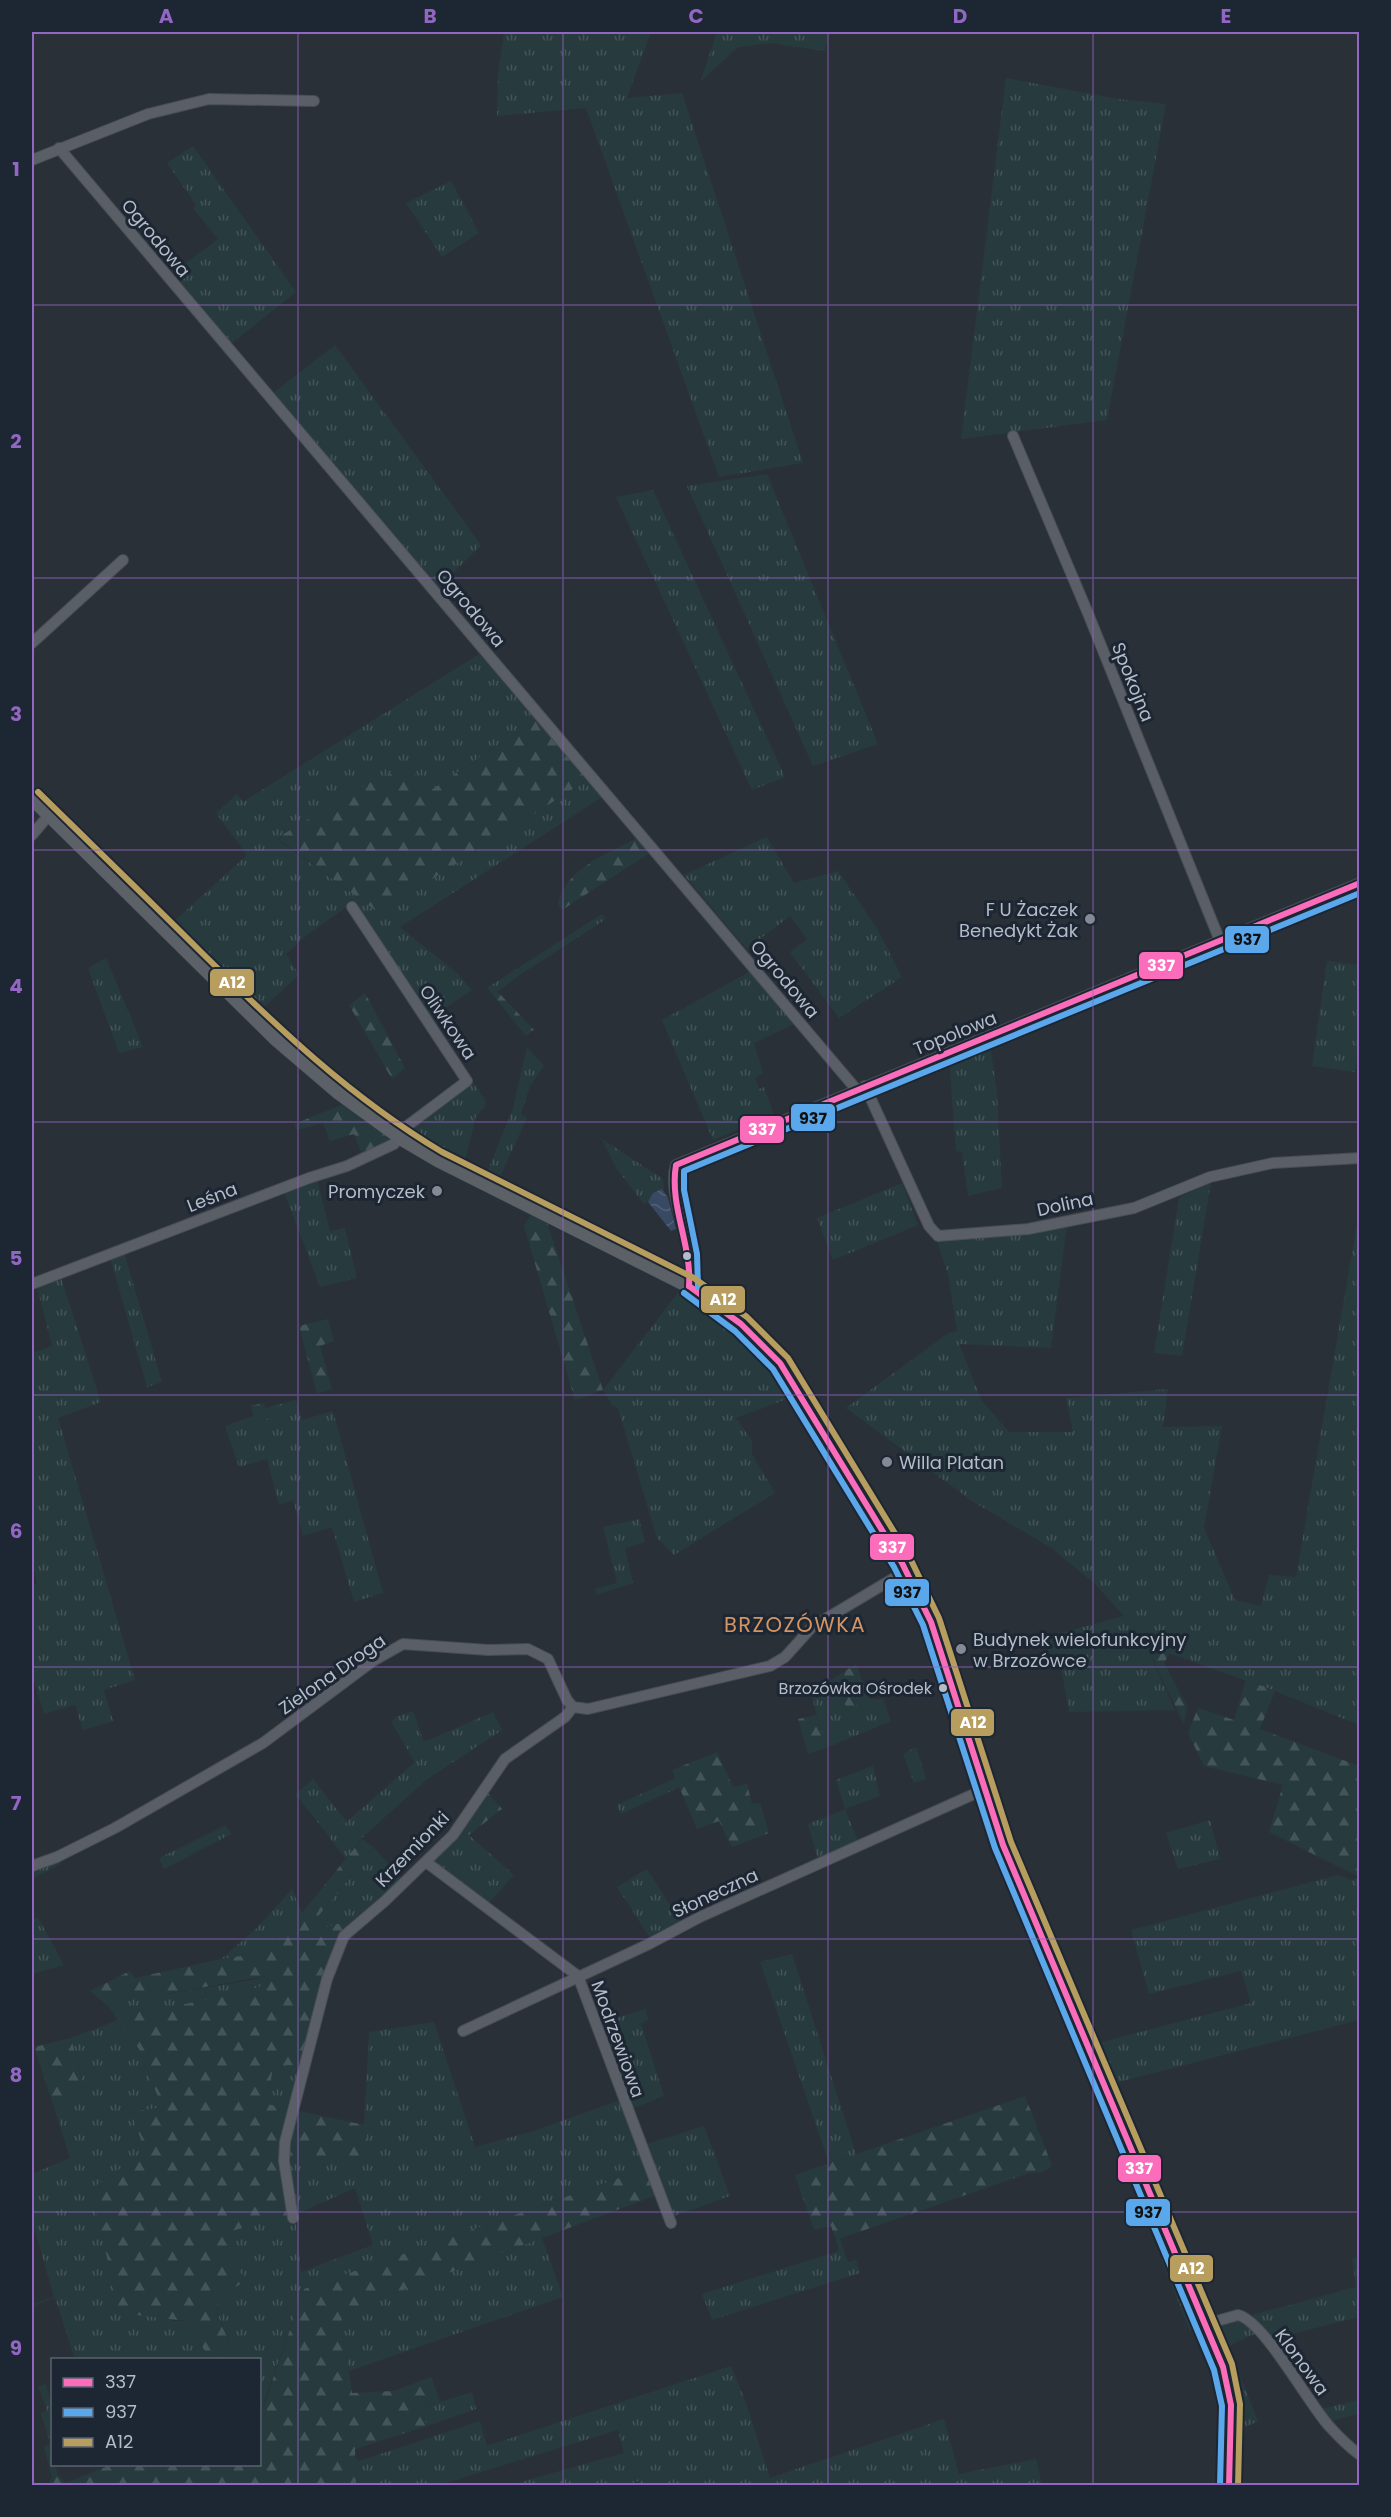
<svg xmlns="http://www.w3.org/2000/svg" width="1391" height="2517" viewBox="0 0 1391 2517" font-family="Poppins,sans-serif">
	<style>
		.grass { fill: url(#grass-tufts); fill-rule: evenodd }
		.forest { fill: url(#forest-firs); fill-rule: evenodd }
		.water { fill: url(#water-waves) }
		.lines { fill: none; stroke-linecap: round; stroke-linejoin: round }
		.minor-casing { stroke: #484c53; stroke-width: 12 }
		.major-casing { stroke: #484c55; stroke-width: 15 }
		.minor { stroke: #5a5e66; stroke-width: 10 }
		.major { stroke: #5c6168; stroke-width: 14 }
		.bus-1-casing { stroke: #1d2633; stroke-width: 10 }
		.bus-2-casing { stroke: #1d2633; stroke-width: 10 }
		.bus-3-casing { stroke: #1d2633; stroke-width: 10 }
		.bus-1 { stroke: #fb6dba; stroke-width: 6 }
		.bus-2 { stroke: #5aa8eb; stroke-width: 6 }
		.bus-3 { stroke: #b79d5e; stroke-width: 6 }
		.grid { fill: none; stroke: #9266c3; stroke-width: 1.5; stroke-opacity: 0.55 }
		.poi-dot { fill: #848b96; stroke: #1d2633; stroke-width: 2 }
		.bus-dot { fill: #b4bcc9; stroke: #1d2633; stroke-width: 2 }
		.labels { text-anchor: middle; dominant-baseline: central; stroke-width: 6; stroke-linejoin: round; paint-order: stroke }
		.bus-label { font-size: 16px; fill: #b4bcc9; stroke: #1d2633; text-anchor: end }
		.street-label { font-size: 18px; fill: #b4bcc9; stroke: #1d2633 }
		.poi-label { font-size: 18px; fill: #b4bcc9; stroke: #1d2633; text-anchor: end }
		.quarter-label { font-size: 21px; letter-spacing: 1.5px; fill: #d59563; stroke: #1d2633 }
		.line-badge { stroke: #1d2633; stroke-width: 2 }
		.badge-label { font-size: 16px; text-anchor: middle; font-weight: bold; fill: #fff }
		.pale-badge-label { font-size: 16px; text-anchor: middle; font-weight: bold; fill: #111 }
		.neatline { fill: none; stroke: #9266c3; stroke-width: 2 }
		.grid-label { font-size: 20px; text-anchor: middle; font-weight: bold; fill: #9266c3 }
	</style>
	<defs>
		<pattern id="grass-tufts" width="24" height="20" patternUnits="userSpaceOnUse" patternTransform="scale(1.5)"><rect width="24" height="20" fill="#273a3e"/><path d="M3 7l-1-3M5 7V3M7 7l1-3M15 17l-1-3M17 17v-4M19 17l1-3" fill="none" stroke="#445559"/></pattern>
		<pattern id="forest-firs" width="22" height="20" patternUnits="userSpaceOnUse" patternTransform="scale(1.5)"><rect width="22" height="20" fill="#273a3e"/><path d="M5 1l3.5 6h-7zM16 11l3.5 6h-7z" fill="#445559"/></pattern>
		<pattern id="water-waves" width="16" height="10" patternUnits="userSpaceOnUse" patternTransform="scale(1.5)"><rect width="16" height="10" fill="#384963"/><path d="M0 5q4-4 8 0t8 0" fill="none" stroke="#526178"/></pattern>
	</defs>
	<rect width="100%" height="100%" fill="#2a3038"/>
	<g class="grass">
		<polygon points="504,32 651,32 627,98 682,93 803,463 719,477 586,108 497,116 498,74"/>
		<polygon points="717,32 830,32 825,51 770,43 738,47 700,82"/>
		<polygon points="1006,78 1118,99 1166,104 1107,420 961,439"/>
		<polygon points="193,146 296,292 232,343 173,273 218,239 193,208 196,205 167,163"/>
		<polygon points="451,181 479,233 442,257 406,203"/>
		<polygon points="335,345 481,545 439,587 273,393"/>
		<polygon points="767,474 878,744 813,766 687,486"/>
		<polygon points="653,490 785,777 752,790 616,497"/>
		<polygon points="479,654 537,718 430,791 376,779 277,839 379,913 590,778 604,796 400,927 458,974 472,990 429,1019 352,903 306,936 286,954 299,975 260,1011 170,925 247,855 216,813 237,794 243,802"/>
		<polygon points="767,837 794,883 838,871 876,927 902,977 839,1018 790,952 807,939 790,916 747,949 684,875"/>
		<polygon points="602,914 606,919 520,975 493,995 487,988"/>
		<polygon points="106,958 143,1047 119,1053 88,968"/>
		<polygon points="1327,961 1359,965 1359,1043 1355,1072 1312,1066"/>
		<polygon points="751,971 794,1024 754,1043 763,1073 755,1078 759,1089 764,1087 774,1115 713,1140 662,1020"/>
		<polygon points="990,1043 997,1093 1002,1188 968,1196 962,1152 956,1151 949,1060"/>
		<polygon points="527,1047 544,1066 530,1086 521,1114 527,1118 498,1181 486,1175 513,1108"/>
		<polygon points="471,1080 486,1101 485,1107 476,1116 464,1165 410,1136 408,1129"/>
		<path d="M602 1139 663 1179 664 1190 662 1189C654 1193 652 1200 644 1204L616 1168Z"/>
		<polygon points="317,1180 330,1231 345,1228 357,1278 320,1287 284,1192"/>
		<polygon points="1211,1182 1182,1356 1154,1353 1179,1198"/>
		<polygon points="902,1183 918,1225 833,1260 817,1218"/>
		<polygon points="1359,1212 1359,1725 1275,1691 1146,1645 1175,1710 1069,1712 1060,1662 1049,1662 1046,1637 1124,1616 1095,1584 1053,1549 972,1501 846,1408 947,1334 957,1331 948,1274 937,1241 1067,1225 1051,1348 959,1344 982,1401 1009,1432 1073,1432 1066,1398 1168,1389 1163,1427 1222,1426 1204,1528 1235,1600 1261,1606 1269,1575 1296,1577"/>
		<polygon points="124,1252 162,1382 147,1387 110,1257"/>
		<polygon points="61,1278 101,1402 58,1418 135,1680 104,1690 113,1721 83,1730 75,1705 44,1714 32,1674 32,1585 37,1583 32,1563 32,1353 52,1346 37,1286"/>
		<polygon points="680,1290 743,1339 792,1397 736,1418 752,1441 752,1454 775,1493 674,1555 657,1538 618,1408 612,1405 603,1390"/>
		<polygon points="296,1400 302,1420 333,1411 383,1593 354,1602 332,1527 303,1536 293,1500 279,1505 267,1459 239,1467 225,1426 253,1416 256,1422 268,1420 265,1408"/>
		<polygon points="639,1519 645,1542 625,1548 633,1583 596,1595 595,1589 617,1583 603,1527"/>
		<polygon points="834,1678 847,1709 869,1699 883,1699 891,1721 826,1748 811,1693"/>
		<polygon points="413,1711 424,1742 493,1712 502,1730 426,1780 362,1838 346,1859 329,1837 415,1762 391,1722 396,1717"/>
		<polygon points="916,1747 926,1779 914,1783 903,1754"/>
		<polygon points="873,1766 880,1796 845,1809 858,1841 818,1860 808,1824 845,1809 836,1780"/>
		<polygon points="676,1778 680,1787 621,1814 617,1805"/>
		<polygon points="313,1779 342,1816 324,1830 295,1794"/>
		<polygon points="1210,1820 1220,1859 1178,1869 1166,1833"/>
		<polygon points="226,1825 231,1834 164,1869 159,1858"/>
		<polygon points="462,1829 514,1875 488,1904 430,1862"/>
		<polygon points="374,1848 402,1879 363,1917 319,1929 315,1920"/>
		<polygon points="60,1859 60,1864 32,1879 32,1870"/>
		<polygon points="647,1869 681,1922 651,1939 617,1887"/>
		<polygon points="1338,1875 1351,1880 1359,1877 1359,2020 1111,2084 1094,2044 1251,2003 1241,1971 1149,1994 1131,1930"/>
		<polygon points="292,1889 302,1913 261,1953 221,1959 257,1928"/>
		<polygon points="38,1917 64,1965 32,1974 32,1920"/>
		<polygon points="792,1954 856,2154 829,2163 760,1962"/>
		<polygon points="266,1976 268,1984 234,1995 149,2011 108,2006 115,1994 150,1997 252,1980"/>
		<polygon points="645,2009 649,2020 641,2023 664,2096 631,2109 598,2024"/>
		<polygon points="118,2020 139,2049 162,2107 146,2151 173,2321 186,2321 205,2351 204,2359 75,2359 55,2298 32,2306 32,2304 54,2297 32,2220 32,2174 70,2158 52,2101 86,2094 71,2038"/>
		<path d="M434 2022 475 2147 534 2131 620 2100 645 2169 304 2289 264 2402 260 2407V2360L234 2359C235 2338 207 2316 222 2296 228 2288 237 2282 243 2276 236 2267 228 2259 230 2247 232 2224 267 2178 280 2157L373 2159 364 2125 369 2032ZM355 2188 373 2245 301 2272 295 2215Z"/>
		<polygon points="302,2064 288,2109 267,2105 273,2067"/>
		<polygon points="704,2126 730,2196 672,2217 644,2145"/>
		<polygon points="542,2238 563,2297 349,2371 340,2313"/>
		<polygon points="840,2239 848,2262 856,2260 860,2273 712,2320 702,2294 839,2251 836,2240"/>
		<polygon points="1170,2256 1201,2327 1190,2331 1161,2259"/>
		<polygon points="1359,2257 1359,2317 1272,2339 1252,2315 1356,2287 1352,2259"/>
		<polygon points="1239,2317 1257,2333 1228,2346 1258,2421 1238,2431 1237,2391 1215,2325"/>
		<polygon points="731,2366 746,2403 770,2478 944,2419 959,2474 1036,2459 1042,2485 640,2486 639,2481 623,2486 510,2485 624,2453 618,2430 439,2485 356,2485 355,2457 359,2461 480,2421 487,2446"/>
		<polygon points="1219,2370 1224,2419 1222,2466 1218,2421"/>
		<polygon points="46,2384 52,2405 52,2449 50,2451 52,2464 55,2465 58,2475 52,2477 44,2447 50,2444 41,2413 47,2410 38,2386"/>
		<polygon points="472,2392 476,2409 427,2426 420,2408"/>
		<polygon points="1359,2400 1359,2414 1335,2420 1333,2426 1320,2409"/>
	</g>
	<g class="forest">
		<polygon points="537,718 590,778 379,913 277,838 376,779 409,768 430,791"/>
		<path d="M639 837 651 852 562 910 558 905C564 868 610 853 639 837Z"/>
		<polygon points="497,991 534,1030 526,1036 493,995"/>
		<polygon points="365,993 405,1068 392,1079 349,1005"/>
		<polygon points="344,1104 393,1141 362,1154 354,1134 330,1141 323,1123 297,1130 294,1124"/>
		<polygon points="531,1215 547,1222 603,1390 575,1400 524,1226"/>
		<polygon points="328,1319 334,1341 320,1346 332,1389 317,1394 299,1326"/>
		<polygon points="264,1403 268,1420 255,1422 251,1406"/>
		<polygon points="1146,1645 1170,1653 1164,1663 1187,1706 1184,1724"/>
		<polygon points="856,1664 869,1699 847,1710 834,1678"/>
		<polygon points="1246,1680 1275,1691 1260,1729 1359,1766 1359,1877 1269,1832 1283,1785 1204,1766 1188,1733 1198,1708 1234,1720"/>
		<polygon points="817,1715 826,1748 808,1754 798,1719"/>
		<polygon points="717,1752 733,1787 747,1784 752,1804 760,1803 769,1833 732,1847 719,1821 697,1829 672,1770"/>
		<polygon points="487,1792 502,1809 469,1835 462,1829"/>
		<polygon points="342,1816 347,1821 329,1837 324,1830"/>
		<path d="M362 1839 374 1848 315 1920 319 1929 363 1917 336 1940 327 1965 302 2064 273 2067 267 2104 364 2125 373 2159 319 2164 280 2157 289 2215 235 2230C228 2252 228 2258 243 2276L242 2283C236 2287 227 2291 222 2296 206 2315 235 2339 234 2359H204L205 2351 186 2321 120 2313 91 2189 145 2151 131 2112 162 2107 139 2049 108 2006 90 1991 130 1971 135 1978 221 1959 261 1953 302 1913ZM266 1976 268 1984 236 1994 149 2011 108 2006 116 1994 150 1997Z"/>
		<polygon points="71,2038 86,2094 52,2101 34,2047"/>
		<polygon points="1025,2096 1052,2166 1043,2172 1029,2173 836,2240 831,2226 814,2230 795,2175"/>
		<polygon points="645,2169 657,2195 341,2313 352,2393 394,2391 431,2377 440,2401 420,2408 427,2426 355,2449 356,2485 32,2486 32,2483 48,2485 52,2477 58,2475 65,2483 111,2465 260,2464 260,2407 265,2402 304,2289"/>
	</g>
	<polygon class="water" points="662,1189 668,1198 676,1229 671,1231 648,1202 653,1193"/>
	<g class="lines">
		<g class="minor-casing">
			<g id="minor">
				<polyline points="59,148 856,1089"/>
				<polyline points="32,160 148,114 209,99 314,101"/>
				<polyline points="1013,436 1087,611 1220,941"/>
				<polyline points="32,643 123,560"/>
				<polyline points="32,835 49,815"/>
				<polyline points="865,1086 929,1226 938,1236 1028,1229 1134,1208 1210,1177 1273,1163 1360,1158"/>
				<polyline points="32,1284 309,1178 347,1166 394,1144 407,1126 467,1081 352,907"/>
				<path d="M689 1286C696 1248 666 1195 676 1165L1360 883"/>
				<polyline points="426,1862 578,1976 671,2223"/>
				<polyline points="32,1866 57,1857 115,1828 263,1743 373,1661 403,1644 488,1650 528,1649 548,1659 567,1700 573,1707 588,1709 770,1666 785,1657 812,1627 906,1571"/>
				<polyline points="463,2031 649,1944 700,1917 983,1790"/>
				<polyline points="293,2218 284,2161 285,2142 327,1979 344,1936 385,1901 453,1835 505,1759 565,1717 573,1707"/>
				<path d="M1206 2324 1238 2315C1264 2321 1308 2403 1329 2426 1338 2436 1349 2447 1360 2455"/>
			</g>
		</g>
		<g class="major-casing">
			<polyline id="major" points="32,798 276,1039 338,1092 404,1140 438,1160 689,1286 741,1324 780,1363 902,1563 931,1622 1003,1845 1223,2367 1231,2405 1229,2486"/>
		</g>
		<use href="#minor" class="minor"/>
		<use href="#major" class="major"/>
		<g class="bus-1-casing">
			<g id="bus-1">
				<polyline points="689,1286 741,1324 780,1363 902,1563 931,1622 1003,1845 1223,2367 1231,2405 1229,2486"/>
				<path d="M689 1286C692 1245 669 1206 676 1165L1360 883"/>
			</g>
		</g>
		<g class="bus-2-casing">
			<g id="bus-2">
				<polyline points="698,1287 697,1254 684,1190 684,1171 1360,893"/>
				<polyline points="684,1293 735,1331 773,1369 894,1567 923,1625 995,1848 1214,2370 1222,2406 1220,2486"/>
			</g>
		</g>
		<g class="bus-3-casing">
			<path id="bus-3" d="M38 792C92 845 147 898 201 952 276 1026 351 1098 442 1152L694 1278 747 1317 788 1358 910 1558 939 1618 1011 1842 1232 2364 1240 2404 1238 2486"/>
		</g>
		<use href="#bus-1" class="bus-1"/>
		<use href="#bus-2" class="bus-2"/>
		<use href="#bus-3" class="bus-3"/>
	</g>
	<path class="grid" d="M298 32V2486M563 32V2486M828 32V2486M1093 32V2486M32 305H1360M32 578H1360M32 850H1360M32 1122H1360M32 1395H1360M32 1667H1360M32 1939H1360M32 2212H1360"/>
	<g class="poi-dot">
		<circle cx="1090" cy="919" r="6"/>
		<circle cx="437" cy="1191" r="6"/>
		<circle cx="887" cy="1462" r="6"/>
		<circle cx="961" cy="1649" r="6"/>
	</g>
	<g class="bus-dot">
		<circle cx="687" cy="1256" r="5"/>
		<circle cx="943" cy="1688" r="5"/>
	</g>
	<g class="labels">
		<g class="bus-label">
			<text x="932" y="1688">Brzozówka Ośrodek</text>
		</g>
		<g class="street-label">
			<text transform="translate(156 238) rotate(50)">Ogrodowa</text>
			<text transform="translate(471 608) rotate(50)">Ogrodowa</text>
			<text transform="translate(1133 682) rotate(68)">Spokojna</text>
			<text transform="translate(785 979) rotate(50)">Ogrodowa</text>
			<text transform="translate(448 1022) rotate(56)">Oliwkowa</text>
			<text transform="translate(955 1033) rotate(-22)">Topolowa</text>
			<text transform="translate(212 1197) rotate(-21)">Leśna</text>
			<text transform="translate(1065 1204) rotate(-12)">Dolina</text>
			<text transform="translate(332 1674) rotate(-35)">Zielona Droga</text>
			<text transform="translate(412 1849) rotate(-46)">Krzemionki</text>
			<text transform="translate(715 1893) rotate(-25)">Słoneczna</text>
			<text transform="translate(618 2039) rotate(70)">Modrzewiowa</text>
			<text transform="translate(1302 2362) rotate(54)">Klonowa</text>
		</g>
		<g class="poi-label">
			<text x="1078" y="909">F U Żaczek<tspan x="1078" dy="21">Benedykt Żak</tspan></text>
			<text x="425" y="1191">Promyczek</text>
			<text x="899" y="1462" text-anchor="start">Willa Platan</text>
			<text x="973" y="1639" text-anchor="start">Budynek wielofunkcyjny<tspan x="973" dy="21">w Brzozówce</tspan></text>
		</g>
		<g class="quarter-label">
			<text x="795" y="1624">BRZOZÓWKA</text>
		</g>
	</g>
	<g class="line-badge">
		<rect x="1224" y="925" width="46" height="29" rx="6" fill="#5aa8eb"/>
		<rect x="1138" y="951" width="46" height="29" rx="6" fill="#fb6dba"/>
		<rect x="209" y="968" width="46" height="29" rx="6" fill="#b79d5e"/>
		<rect x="790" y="1103" width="46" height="29" rx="6" fill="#5aa8eb"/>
		<rect x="739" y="1115" width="46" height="29" rx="6" fill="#fb6dba"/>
		<rect x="700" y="1285" width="46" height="29" rx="6" fill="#b79d5e"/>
		<rect x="869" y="1533" width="46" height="28" rx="6" fill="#fb6dba"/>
		<rect x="884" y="1578" width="46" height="29" rx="6" fill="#5aa8eb"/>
		<rect x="950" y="1708" width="45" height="29" rx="6" fill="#b79d5e"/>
		<rect x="1117" y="2154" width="45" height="29" rx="6" fill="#fb6dba"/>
		<rect x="1125" y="2198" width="46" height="29" rx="6" fill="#5aa8eb"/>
		<rect x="1169" y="2254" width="45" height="29" rx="6" fill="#b79d5e"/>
	</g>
	<g class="badge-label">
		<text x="1161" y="971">337</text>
		<text x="232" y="988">A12</text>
		<text x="762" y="1135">337</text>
		<text x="723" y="1305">A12</text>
		<text x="892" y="1553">337</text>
		<text x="973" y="1728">A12</text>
		<text x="1139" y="2174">337</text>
		<text x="1191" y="2274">A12</text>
	</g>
	<g class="pale-badge-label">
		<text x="1247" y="945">937</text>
		<text x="813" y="1124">937</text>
		<text x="907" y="1598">937</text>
		<text x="1148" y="2218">937</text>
	</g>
	<rect width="1391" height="2517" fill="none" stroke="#1d2633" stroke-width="66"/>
	<rect x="51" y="2358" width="210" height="108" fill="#1d2633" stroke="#59626f" stroke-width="1.5"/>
	<rect x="63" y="2378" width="30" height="9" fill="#fb6dba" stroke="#59626f" stroke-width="1.5"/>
	<text x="105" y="2388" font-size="18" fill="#b4bcc9">337</text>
	<rect x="63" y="2408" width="30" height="9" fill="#5aa8eb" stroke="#59626f" stroke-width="1.5"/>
	<text x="105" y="2418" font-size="18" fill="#b4bcc9">937</text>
	<rect x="63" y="2438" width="30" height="9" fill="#b79d5e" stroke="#59626f" stroke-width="1.5"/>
	<text x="105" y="2448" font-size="18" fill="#b4bcc9">A12</text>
	<rect x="33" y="33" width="1325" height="2451" class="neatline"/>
	<g class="grid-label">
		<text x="166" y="23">A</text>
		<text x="430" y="23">B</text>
		<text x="696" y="23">C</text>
		<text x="960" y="23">D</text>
		<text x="1226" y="23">E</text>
		<text x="16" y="176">1</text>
		<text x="16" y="448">2</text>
		<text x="16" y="721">3</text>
		<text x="16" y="993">4</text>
		<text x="16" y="1265">5</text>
		<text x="16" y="1538">6</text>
		<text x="16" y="1810">7</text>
		<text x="16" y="2082">8</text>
		<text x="16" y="2355">9</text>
	</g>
</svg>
